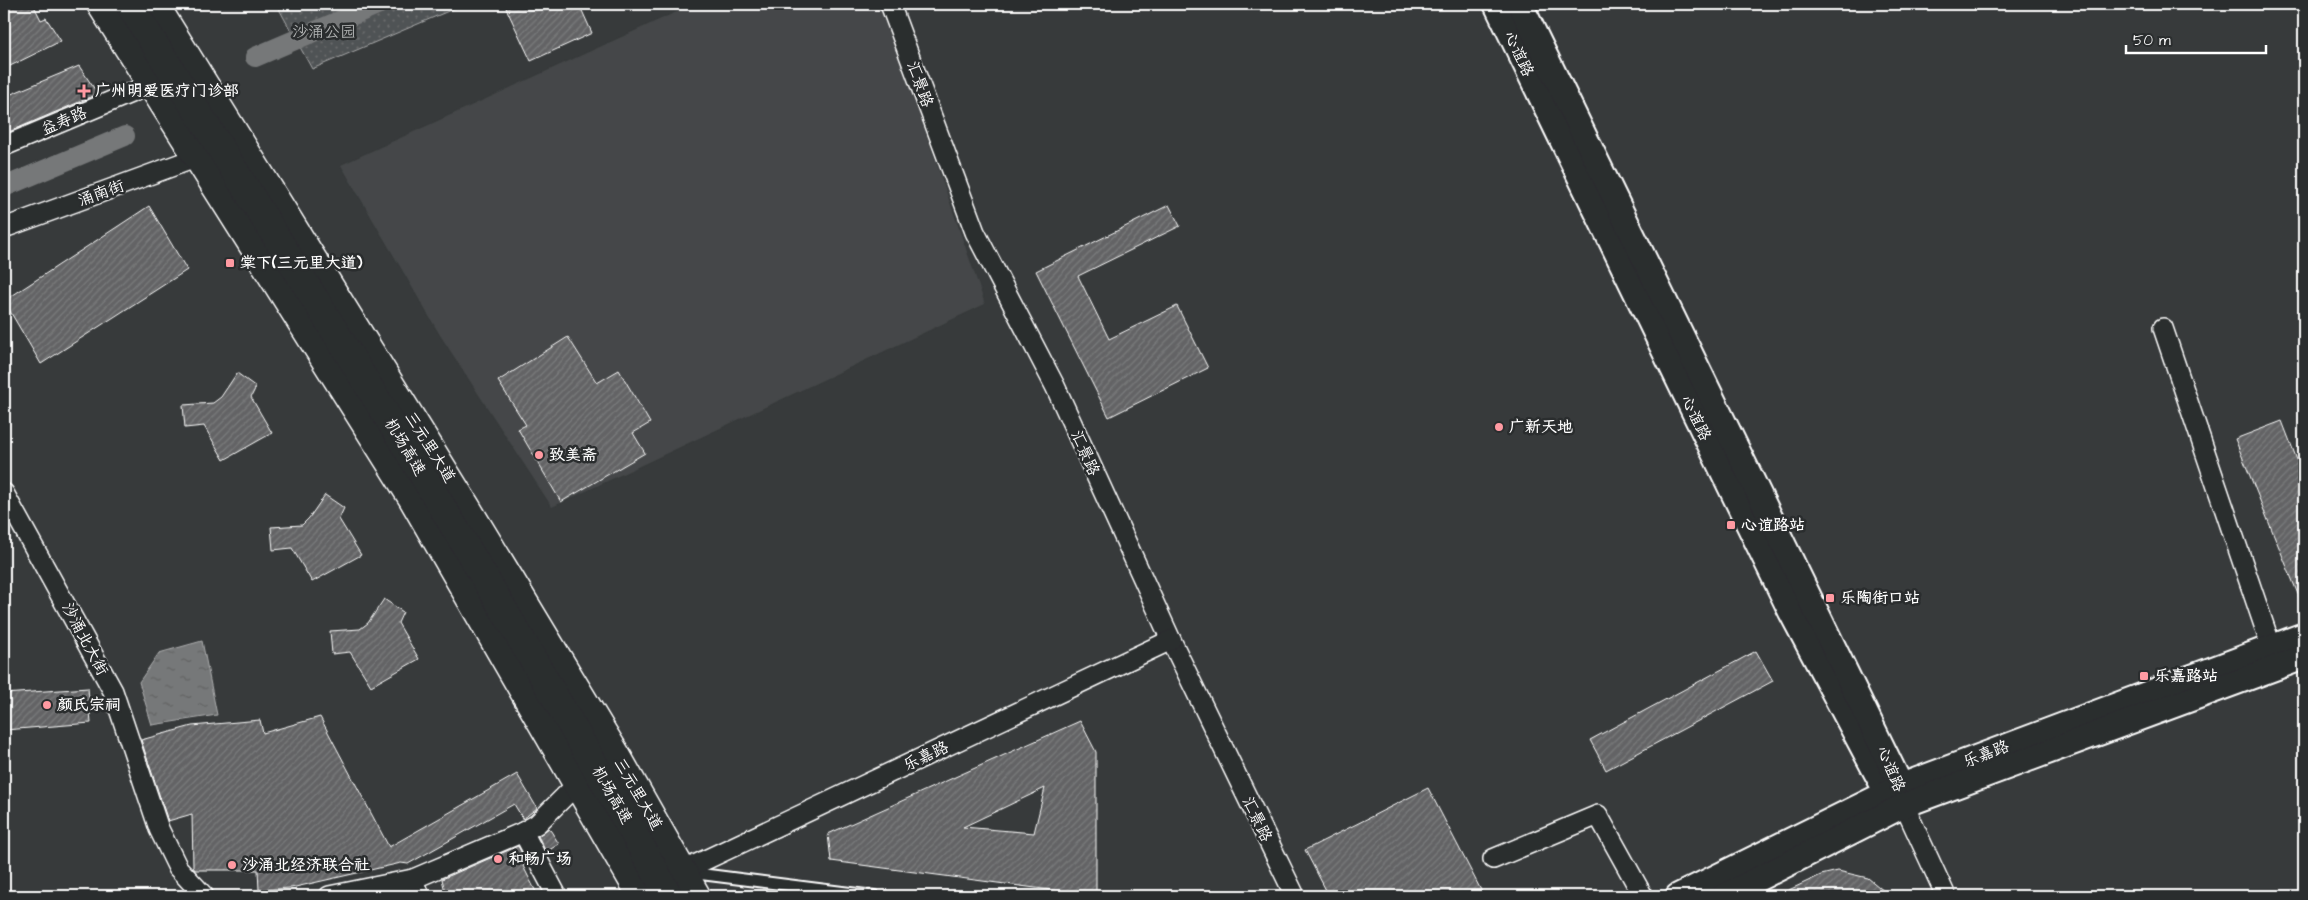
<svg xmlns="http://www.w3.org/2000/svg" width="2308" height="900" viewBox="0 0 2308 900" font-family="'Architects Daughter','LXGW WenKai TC',sans-serif">
	<style>
		.built { fill: #444748 }
		.park { fill: url(#park-dots); stroke: #a8a9aa }
		.water { fill: url(#water-ripples); stroke: #adaeaf }
		.lines { fill: none; stroke-linecap: round; stroke-linejoin: round }
		.canal { stroke: #767879; stroke-width: 20 }
		.building { fill: url(#building-hatch); stroke: #fff; fill-rule: evenodd }
		.service-casing { stroke: #fff; stroke-width: 14 }
		.minor-casing { stroke: #fff; stroke-width: 22 }
		.tertiary-casing { stroke: #fff; stroke-width: 28 }
		.secondary-casing { stroke: #fff; stroke-width: 31 }
		.motorway-casing { stroke: #fff; stroke-width: 31 }
		.service { stroke: #2a2d2e; stroke-width: 10 }
		.minor { stroke: #2a2d2e; stroke-width: 19 }
		.tertiary { stroke: #2a2d2e; stroke-width: 24 }
		.secondary { stroke: #2a2d2e; stroke-width: 28 }
		.motorway { stroke: #2a2d2e; stroke-width: 28 }
		.poi-dot { fill: #ff9aa2; stroke: #2a2d2e; stroke-width: 2 }
		.labels { text-anchor: middle; dominant-baseline: central; stroke-width: 5; stroke-linejoin: round; paint-order: stroke }
		.park-label { font-size: 16px; fill: #b0b2b2; stroke: #2a2d2e }
		.street-label { font-size: 16px; fill: #fff; stroke: #2a2d2e }
		.poi-label { font-size: 16px; font-weight: bold; fill: #fff; stroke: #2a2d2e; text-anchor: start }
	</style>
	<defs>
		<pattern id="park-dots" width="8" height="8" patternUnits="userSpaceOnUse" patternTransform="scale(1.25)"><rect width="8" height="8" fill="#505354"/><path d="M2 2h.1M6 6h.1" fill="none" stroke="#6a6d6e" stroke-width="1.8" stroke-linecap="round"/></pattern>
		<pattern id="water-ripples" width="26" height="14" patternUnits="userSpaceOnUse" patternTransform="scale(1.25)"><rect width="26" height="14" fill="#767879"/><path d="M2 4q2-2 4 0t4 0M15 11q2-2 4 0t4 0" fill="none" stroke="#616262"/></pattern>
		<pattern id="building-hatch" width="6" height="6" patternUnits="userSpaceOnUse" patternTransform="scale(1.25)"><rect width="6" height="6" fill="#636465"/><path d="M-1 1l2-2M0 6l6-6M5 7l2-2" fill="none" stroke="#7a7b7c"/></pattern>
	</defs>
	<rect width="100%" height="100%" fill="#373a3b"/>
	<filter id="ink" filterUnits="userSpaceOnUse"><feTurbulence type="fractalNoise" baseFrequency=".02" numOctaves="2"/><feDisplacementMap in="SourceGraphic" scale="10" xChannelSelector="R" yChannelSelector="G"/><feConvolveMatrix kernelMatrix="1 2 1 2 8 2 1 2 1" color-interpolation-filters="sRGB"/></filter>
	<g filter="url(#ink)">
		<polygon class="built" points="694,4 879,4 912,92 985,304 552,507 440,335 341,165"/>
		<polygon class="park" points="292,4 465,4 312,69 279,9"/>
		<polygon class="water" points="202,641 217,715 152,725 139,682 159,653"/>
		<g class="lines">
			<g class="canal">
				<polyline points="255,57 379,4"/>
				<polyline points="4,187 125,136"/>
			</g>
		</g>
		<g class="building">
			<polygon points="4,4 33,4 41,20 46,18 61,41 4,69"/>
			<polygon points="515,4 579,4 592,33 531,61 506,8"/>
			<polygon points="79,66 98,94 4,134 4,97"/>
			<polygon points="1169,205 1180,226 1078,276 1109,339 1177,306 1208,368 1109,417 1036,271"/>
			<polygon points="149,206 187,270 41,364 4,301"/>
			<polygon points="568,337 597,383 619,370 650,423 633,433 645,453 561,502 518,429 526,425 498,381"/>
			<polygon points="237,373 256,387 251,397 272,433 224,460 204,426 185,428 183,405 213,403 221,397"/>
			<polygon points="2282,421 2304,478 2304,609 2235,439"/>
			<polygon points="325,495 344,508 339,519 361,555 312,582 292,548 273,550 271,527 302,525 309,518"/>
			<polygon points="384,599 403,612 398,623 419,659 371,686 350,652 332,654 330,631 360,629 368,623"/>
			<polygon points="1756,651 1773,681 1606,770 1590,740"/>
			<polygon points="88,688 91,723 5,730 4,694"/>
			<polygon points="320,717 389,847 517,774 537,808 523,819 514,804 408,864 401,863 291,888 259,890 258,870 195,870 193,867 192,814 168,821 141,740 192,726 260,720 263,733"/>
			<path d="M1080 721 1096 752V896L831 861 828 834ZM1045 788 1034 833 963 827Z"/>
			<polygon points="1428,788 1484,896 1329,896 1305,850"/>
			<polygon points="549,828 559,844 546,852 538,836"/>
			<polygon points="518,846 527,863 523,866 538,896 446,896 442,879"/>
			<polygon points="1838,871 1868,878 1890,896 1776,896 1821,875"/>
		</g>
		<g class="lines">
			<g class="service-casing">
				<polyline id="service" points="685,872 874,896"/>
			</g>
			<g class="minor-casing">
				<g id="minor">
					<polyline points="890,4 975,232 1055,386 1171,640 1295,896"/>
					<polyline points="4,146 152,84"/>
					<polyline points="4,228 198,157"/>
					<polyline points="2163,328 2271,646"/>
					<polyline points="4,493 113,691 159,829 178,868 204,896"/>
					<polyline points="1904,805 1946,896"/>
					<polyline points="523,832 557,896"/>
					<polyline points="1493,859 1598,815 1643,896"/>
					<polyline points="682,871 1171,640"/>
					<polyline points="413,879 419,896"/>
					<polyline points="329,896 413,879 523,832 537,824 578,783"/>
				</g>
			</g>
			<g class="tertiary-casing">
				<g id="tertiary">
					<polyline points="1496,4 1791,612 1887,793 1904,805"/>
					<polyline points="1520,4 1901,786 1902,793"/>
					<polyline points="1678,896 1901,786 2304,635"/>
					<polyline points="1724,896 1904,805 2304,657"/>
				</g>
			</g>
			<g class="secondary-casing">
				<g id="secondary">
					<polyline points="101,4 412,497 642,896"/>
					<polyline points="154,4 466,507 616,755 696,896"/>
				</g>
			</g>
			<g class="motorway-casing">
				<path id="motorway" d="M129 4C316 297 499 593 669 896"/>
			</g>
			<use href="#service" class="service"/>
			<use href="#minor" class="minor"/>
			<use href="#tertiary" class="tertiary"/>
			<use href="#secondary" class="secondary"/>
			<use href="#motorway" class="motorway"/>
		</g>
	</g>
	<g class="poi-dot">
		<path d="M81.5 83.5h5v5h5v5h-5v5h-5v-5h-5v-5h5z"/>
		<rect x="225" y="258" width="10" height="10" rx="2.5"/>
		<circle cx="1499" cy="427" r="5"/>
		<circle cx="539" cy="455" r="5"/>
		<rect x="1726" y="520" width="10" height="10" rx="2.5"/>
		<rect x="1825" y="593" width="10" height="10" rx="2.5"/>
		<rect x="2139" y="671" width="10" height="10" rx="2.5"/>
		<circle cx="47" cy="705" r="5"/>
		<circle cx="498" cy="859" r="5"/>
		<circle cx="232" cy="865" r="5"/>
	</g>
	<g class="labels">
		<g class="park-label">
			<text x="324" y="32">沙涌公园</text>
		</g>
		<g class="street-label">
			<text transform="translate(1519 54) rotate(65)">心谊路</text>
			<text transform="translate(920 84) rotate(70)">汇景路</text>
			<text transform="translate(64 121) rotate(-23)">益寿路</text>
			<text transform="translate(101 193) rotate(-20)">涌南街</text>
			<text transform="translate(1696 418) rotate(64)">心谊路</text>
			<text transform="translate(405 447) rotate(59)">机场高速</text>
			<text transform="translate(430 447) rotate(58)">三元里大道</text>
			<text transform="translate(1085 453) rotate(66)">汇景路</text>
			<text transform="translate(85 639) rotate(62)">沙涌北大街</text>
			<text transform="translate(1986 754) rotate(-21)">乐嘉路</text>
			<text transform="translate(926 756) rotate(-25)">乐嘉路</text>
			<text transform="translate(1891 769) rotate(67)">心谊路</text>
			<text transform="translate(638 794) rotate(60)">三元里大道</text>
			<text transform="translate(612 795) rotate(60)">机场高速</text>
			<text transform="translate(1257 819) rotate(64)">汇景路</text>
		</g>
		<g class="poi-label">
			<text x="95" y="91">广州明爱医疗门诊部</text>
			<text x="240" y="263">棠下(三元里大道)</text>
			<text x="1509" y="427">广新天地</text>
			<text x="549" y="455">致美斋</text>
			<text x="1741" y="525">心谊路站</text>
			<text x="1840" y="598">乐陶街口站</text>
			<text x="2154" y="676">乐嘉路站</text>
			<text x="57" y="705">颜氏宗祠</text>
			<text x="508" y="859">和畅广场</text>
			<text x="242" y="865">沙涌北经济联合社</text>
		</g>
	</g>
	<rect width="2308" height="900" fill="none" stroke="#2a2d2e" stroke-width="20"/>
	<rect x="10" y="10" width="2288" height="880" fill="none" stroke="#fff" stroke-width="2" filter="url(#ink)"/>
	<path d="M2126 45v8h140v-8" fill="none" stroke="#ffffff" stroke-width="2.5"/>
	<text x="2133" y="45" font-size="15" fill="#ffffff" stroke="#2a2d2e" stroke-width="4" paint-order="stroke">50 m</text>
</svg>
